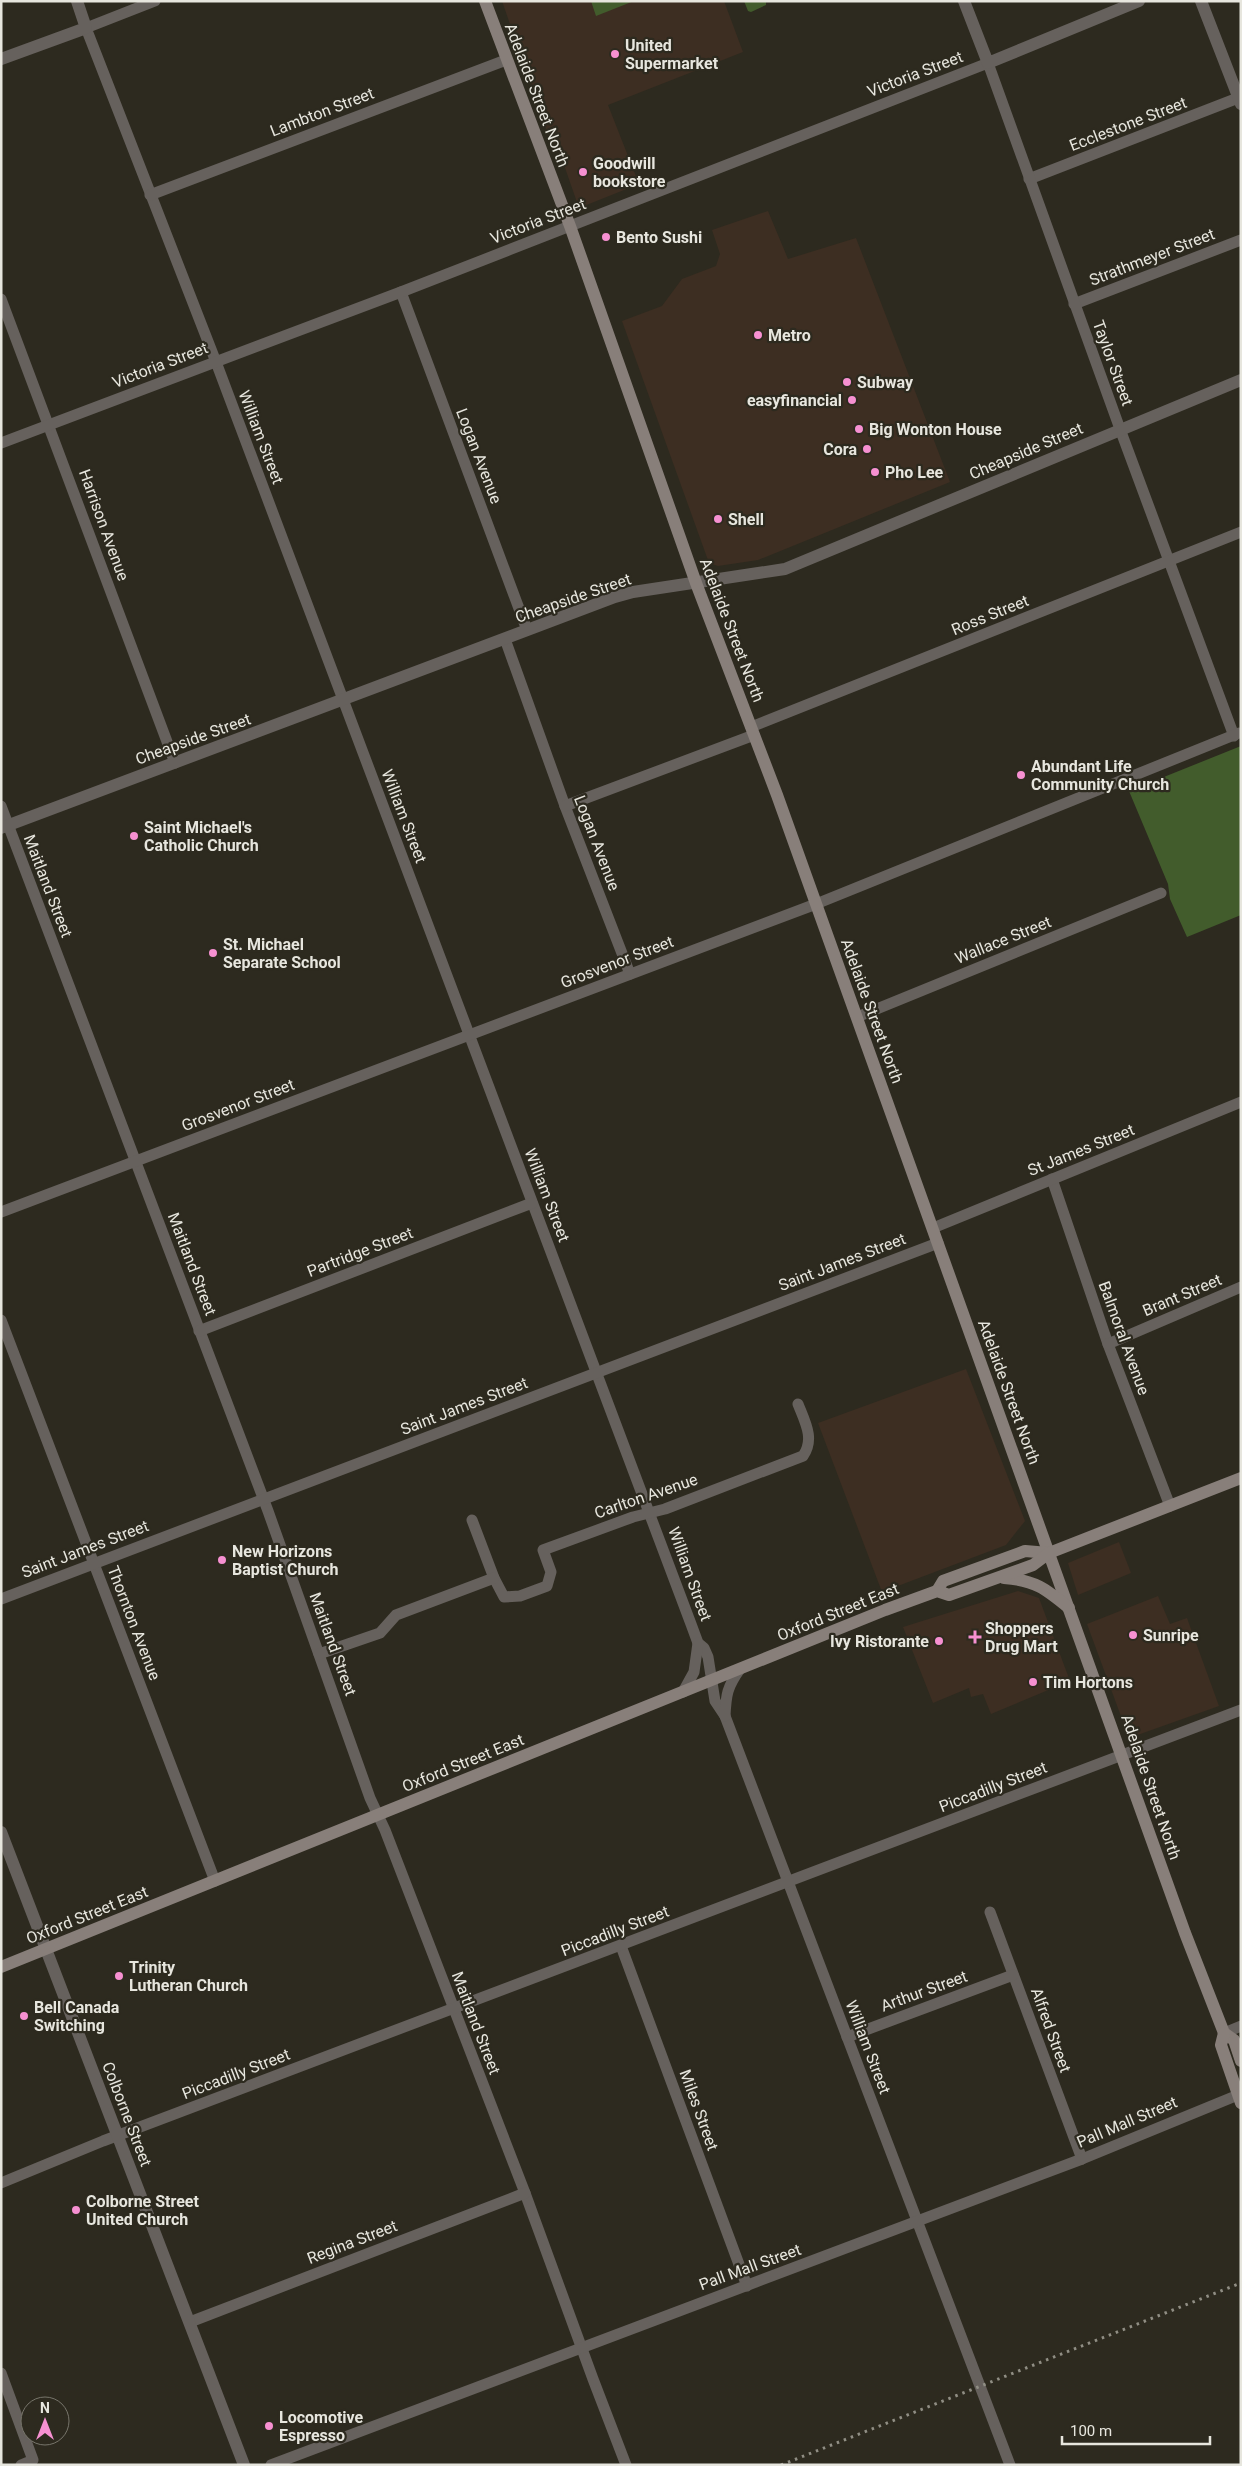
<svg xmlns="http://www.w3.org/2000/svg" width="1242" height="2466" viewBox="0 0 1242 2466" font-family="Roboto,sans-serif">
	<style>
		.commercial { fill: #3d2e22 }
		.green { fill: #425c2c }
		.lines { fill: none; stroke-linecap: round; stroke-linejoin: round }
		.minor { stroke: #66615d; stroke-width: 11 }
		.tertiary { stroke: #66615d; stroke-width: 12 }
		.secondary { stroke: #887f7a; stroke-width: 12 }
		.rail { stroke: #908e84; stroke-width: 3; stroke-dasharray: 2.5 5; stroke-linecap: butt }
		.poi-dot { fill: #f690d1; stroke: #2d2a1f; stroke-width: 2 }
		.labels { text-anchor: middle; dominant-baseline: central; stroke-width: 4.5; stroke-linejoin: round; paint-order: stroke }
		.poi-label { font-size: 16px; font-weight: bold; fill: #e7e6de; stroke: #2d2a1f; text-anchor: start }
		.street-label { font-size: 16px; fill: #e7e6de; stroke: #2d2a1f }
	</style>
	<rect width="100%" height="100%" fill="#2d2a1f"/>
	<g class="commercial">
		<polygon points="502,1 724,1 743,52 608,105 639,184 579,208 564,165 546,129"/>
		<polygon points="768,211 788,259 856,238 950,482 758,560 718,566 709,563 622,321 662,306 682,279 716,266 720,254 712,230"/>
		<polygon points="966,1369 1025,1521 1006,1545 882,1592 818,1423"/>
		<polygon points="1119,1542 1131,1573 1078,1595 1068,1563"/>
		<polygon points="1018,1591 1039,1598 1070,1681 991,1714 983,1694 971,1697 969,1688 933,1703 903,1627"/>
		<polygon points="1158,1596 1170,1624 1187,1618 1219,1706 1129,1738 1087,1624"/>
	</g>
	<g class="green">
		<polygon points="591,1 634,1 596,16"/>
		<polygon points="744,1 766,1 766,5 751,12 748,11"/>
		<polygon points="1241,746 1241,915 1187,937 1170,899 1168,884 1129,791"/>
	</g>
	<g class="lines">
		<g class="minor">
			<polyline points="155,1 86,28 216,362 691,1624 698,1643 704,1648 708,1657 715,1701 725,1716 1010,2465"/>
			<polyline points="1029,179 1238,98"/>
			<polyline points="150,195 506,60"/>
			<polyline points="401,292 527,630"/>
			<polyline points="1,299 175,763"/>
			<polyline points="1074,304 1241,240"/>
			<polyline points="1,443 401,292 988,63 1120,429 1234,736"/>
			<polyline points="505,639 565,806 630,974"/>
			<polyline points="751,727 1241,532"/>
			<polyline points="1,806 268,1511 370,1798 385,1830 525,2193 593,2379 626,2465"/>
			<polyline points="565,806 754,735"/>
			<polyline points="857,1017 1161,893"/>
			<polyline points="1052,1179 1108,1344 1170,1506"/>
			<polyline points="1,1212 816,904 1239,733"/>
			<polyline points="933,1228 1241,1102"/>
			<polyline points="1,1320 215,1881"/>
			<polyline points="199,1331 532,1203"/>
			<polyline points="1108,1344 1241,1287"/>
			<path d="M472 1520 494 1578 504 1597 520 1596 547 1586 551 1572 543 1550 633 1517 665 1509 803 1456C815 1439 805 1422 798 1404"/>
			<polyline points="1,1599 938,1243"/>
			<polyline points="319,1654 380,1633 396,1615 494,1578"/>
			<polyline points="683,1692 694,1672 698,1643"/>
			<path d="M725 1716C726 1695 727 1687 740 1669"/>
			<polyline points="990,1912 1082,2159"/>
			<polyline points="621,1946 747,2286"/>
			<polyline points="1224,2033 1241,2026"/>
			<polyline points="847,2037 1013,1975"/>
			<polyline points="1,2183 103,2141 1241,1710"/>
			<polyline points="190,2322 525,2193"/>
			<polyline points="1,2373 33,2460 21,2465"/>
			<polyline points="271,2465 1082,2159 1238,2095"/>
		</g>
		<g class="tertiary">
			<polyline points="964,1 988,63 1139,1"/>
			<polyline points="1201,1 1241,104"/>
			<polyline points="1,59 86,28 77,1"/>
			<polyline points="1,828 615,597 633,592 785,569 1241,380"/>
			<polyline points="1,1832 244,2465"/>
		</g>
		<g class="secondary">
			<polyline points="485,1 570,226 696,583 777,795 1185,1933 1224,2033 1234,2040 1241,2061"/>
			<path d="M1004 1578C1035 1580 1046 1589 1069 1608"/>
			<polyline points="937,1591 943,1581 1025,1551 1049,1553"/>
			<polyline points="1,1967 885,1610 937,1591 949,1595 1033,1565 1049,1553 1241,1478"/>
			<polyline points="1224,2033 1221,2045 1241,2103"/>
		</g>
		<polyline class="rail" points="781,2465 1241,2283"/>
	</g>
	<g class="poi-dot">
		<circle cx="615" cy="54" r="5"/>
		<circle cx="583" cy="172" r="5"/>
		<circle cx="606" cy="237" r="5"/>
		<circle cx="758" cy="335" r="5"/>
		<circle cx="847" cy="382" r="5"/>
		<circle cx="852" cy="400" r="5"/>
		<circle cx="859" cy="429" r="5"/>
		<circle cx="867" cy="449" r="5"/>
		<circle cx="875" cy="472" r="5"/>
		<circle cx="718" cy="519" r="5"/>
		<circle cx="1021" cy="775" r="5"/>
		<circle cx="134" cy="836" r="5"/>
		<circle cx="213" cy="953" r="5"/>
		<circle cx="222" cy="1560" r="5"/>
		<circle cx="1133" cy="1635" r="5"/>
		<path d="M972.5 1629.5h5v5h5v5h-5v5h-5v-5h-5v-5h5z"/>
		<circle cx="939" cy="1641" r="5"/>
		<circle cx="1033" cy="1682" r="5"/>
		<circle cx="119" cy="1976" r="5"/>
		<circle cx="24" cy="2016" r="5"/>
		<circle cx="76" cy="2210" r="5"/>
		<circle cx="269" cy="2426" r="5"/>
	</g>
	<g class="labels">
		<g class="poi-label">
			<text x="625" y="45">United<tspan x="625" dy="18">Supermarket</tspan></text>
			<text x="593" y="163">Goodwill<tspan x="593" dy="18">bookstore</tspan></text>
			<text x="616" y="237">Bento Sushi</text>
			<text x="768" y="335">Metro</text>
			<text x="857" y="382">Subway</text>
			<text x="842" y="400" text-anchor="end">easyfinancial</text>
			<text x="869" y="429">Big Wonton House</text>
			<text x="857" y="449" text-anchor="end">Cora</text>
			<text x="885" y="472">Pho Lee</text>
			<text x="728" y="519">Shell</text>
			<text x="1031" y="766">Abundant Life<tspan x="1031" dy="18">Community Church</tspan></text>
			<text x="144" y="827">Saint Michael's<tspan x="144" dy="18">Catholic Church</tspan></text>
			<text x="223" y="944">St. Michael<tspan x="223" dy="18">Separate School</tspan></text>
			<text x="232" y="1551">New Horizons<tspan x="232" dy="18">Baptist Church</tspan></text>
			<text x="985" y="1628">Shoppers<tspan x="985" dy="18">Drug Mart</tspan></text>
			<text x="1143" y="1635">Sunripe</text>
			<text x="929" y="1641" text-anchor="end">Ivy Ristorante</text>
			<text x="1043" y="1682">Tim Hortons</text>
			<text x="129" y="1967">Trinity<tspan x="129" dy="18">Lutheran Church</tspan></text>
			<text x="34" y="2007">Bell Canada<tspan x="34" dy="18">Switching</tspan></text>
			<text x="86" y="2201">Colborne Street<tspan x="86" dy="18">United Church</tspan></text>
			<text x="279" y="2417">Locomotive<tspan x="279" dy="18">Espresso</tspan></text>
		</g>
		<g class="street-label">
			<text transform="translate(915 74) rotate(-21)">Victoria Street</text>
			<text transform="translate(537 95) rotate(69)">Adelaide Street North</text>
			<text transform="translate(322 112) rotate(-21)">Lambton Street</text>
			<text transform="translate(1128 124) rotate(-21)">Ecclestone Street</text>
			<text transform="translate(538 221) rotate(-21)">Victoria Street</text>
			<text transform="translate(1152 257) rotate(-21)">Strathmeyer Street</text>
			<text transform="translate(1113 363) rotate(70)">Taylor Street</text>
			<text transform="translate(160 365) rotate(-21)">Victoria Street</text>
			<text transform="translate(261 437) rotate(69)">William Street</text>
			<text transform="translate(1026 451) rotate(-23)">Cheapside Street</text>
			<text transform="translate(479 456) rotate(69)">Logan Avenue</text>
			<text transform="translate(104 525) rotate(70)">Harrison Avenue</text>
			<text transform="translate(573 598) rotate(-19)">Cheapside Street</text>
			<text transform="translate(990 615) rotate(-22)">Ross Street</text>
			<text transform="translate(732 630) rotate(69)">Adelaide Street North</text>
			<text transform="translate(193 739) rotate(-20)">Cheapside Street</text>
			<text transform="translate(404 816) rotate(69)">William Street</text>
			<text transform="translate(597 843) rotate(69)">Logan Avenue</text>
			<text transform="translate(48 886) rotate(69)">Maitland Street</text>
			<text transform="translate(1003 940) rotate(-22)">Wallace Street</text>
			<text transform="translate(617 962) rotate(-21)">Grosvenor Street</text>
			<text transform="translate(872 1011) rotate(70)">Adelaide Street North</text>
			<text transform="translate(238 1105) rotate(-21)">Grosvenor Street</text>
			<text transform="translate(1081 1150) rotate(-22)">St James Street</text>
			<text transform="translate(547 1195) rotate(69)">William Street</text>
			<text transform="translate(360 1252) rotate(-21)">Partridge Street</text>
			<text transform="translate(842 1262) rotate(-21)">Saint James Street</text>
			<text transform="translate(192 1264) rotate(69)">Maitland Street</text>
			<text transform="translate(1182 1295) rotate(-23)">Brant Street</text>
			<text transform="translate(1124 1338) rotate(70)">Balmoral Avenue</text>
			<text transform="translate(1009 1392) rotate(70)">Adelaide Street North</text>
			<text transform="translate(464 1406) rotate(-21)">Saint James Street</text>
			<text transform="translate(646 1496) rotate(-19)">Carlton Avenue</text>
			<text transform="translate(85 1549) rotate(-21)">Saint James Street</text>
			<text transform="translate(690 1574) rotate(70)">William Street</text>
			<text transform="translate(838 1612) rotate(-22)">Oxford Street East</text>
			<text transform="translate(134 1623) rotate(69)">Thornton Avenue</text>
			<text transform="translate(333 1644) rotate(70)">Maitland Street</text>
			<text transform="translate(463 1763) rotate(-22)">Oxford Street East</text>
			<text transform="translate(993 1787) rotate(-21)">Piccadilly Street</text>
			<text transform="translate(1151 1787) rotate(71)">Adelaide Street North</text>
			<text transform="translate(87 1915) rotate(-22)">Oxford Street East</text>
			<text transform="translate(615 1931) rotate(-21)">Piccadilly Street</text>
			<text transform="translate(924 1991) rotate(-20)">Arthur Street</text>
			<text transform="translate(476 2023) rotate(69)">Maitland Street</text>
			<text transform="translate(1051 2030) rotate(70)">Alfred Street</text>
			<text transform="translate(868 2047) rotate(69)">William Street</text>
			<text transform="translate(236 2074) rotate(-21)">Piccadilly Street</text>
			<text transform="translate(699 2110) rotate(70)">Miles Street</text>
			<text transform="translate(127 2114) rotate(69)">Colborne Street</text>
			<text transform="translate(1127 2122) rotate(-23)">Pall Mall Street</text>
			<text transform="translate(352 2242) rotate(-21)">Regina Street</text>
			<text transform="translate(750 2267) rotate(-20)">Pall Mall Street</text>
		</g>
	</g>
	<rect width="1242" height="2466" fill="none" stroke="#e7e6de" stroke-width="5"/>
	<g transform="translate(45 2421)"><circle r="24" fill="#2d2a1f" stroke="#77756b"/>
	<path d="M0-4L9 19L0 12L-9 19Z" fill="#f690d1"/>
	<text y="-8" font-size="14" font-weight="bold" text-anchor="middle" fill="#e7e6de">N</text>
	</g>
	<path d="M1062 2436v8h148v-8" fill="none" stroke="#e7e6de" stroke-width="2.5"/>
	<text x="1070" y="2436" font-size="15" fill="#e7e6de" stroke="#2d2a1f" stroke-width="4" paint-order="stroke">100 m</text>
</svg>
